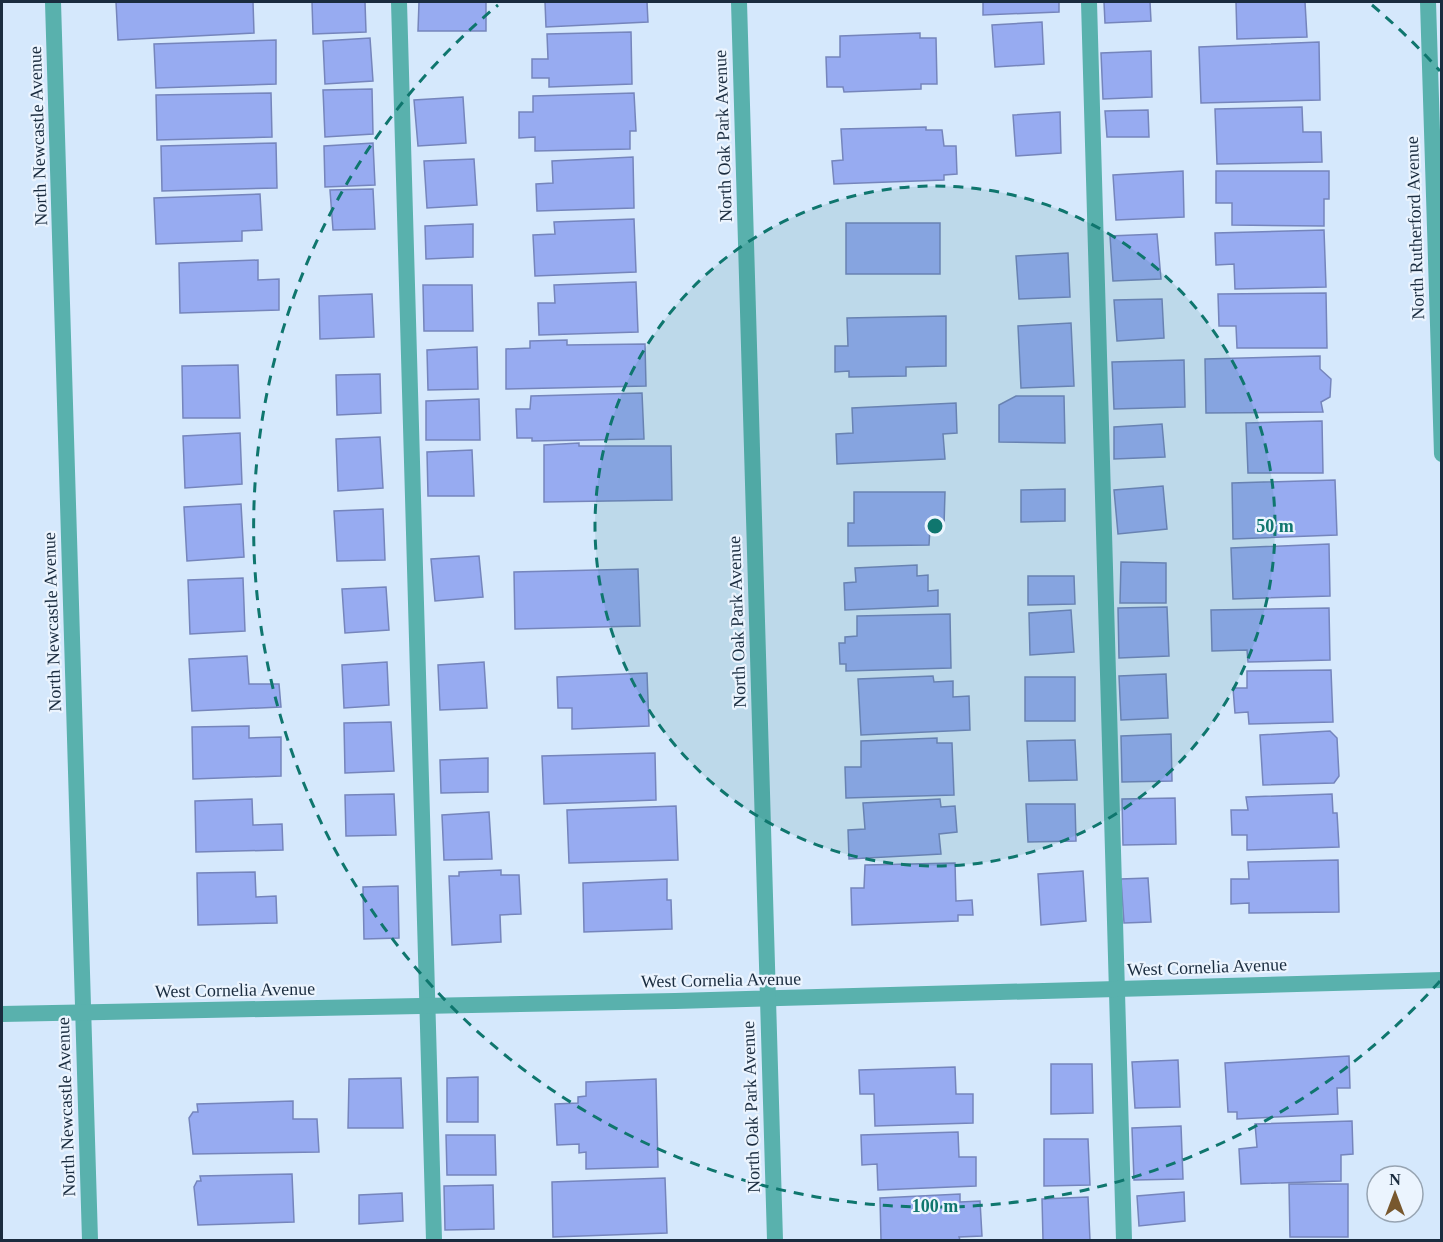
<svg xmlns="http://www.w3.org/2000/svg" width="1443" height="1242" viewBox="0 0 1443 1242" font-family="Georgia,serif">
	<style>
		.building { fill: #97abf1; stroke: #7585bc; stroke-width: 1.5 }
		.lines { fill: none; stroke-linecap: round; stroke-linejoin: round }
		.service { stroke: #59b1ad; stroke-width: 16 }
		.minor { stroke: #59b1ad; stroke-width: 16 }
		.tertiary { stroke: #59b1ad; stroke-width: 16 }
		.ring { fill: none; stroke: #0f766e; stroke-width: 3; stroke-dasharray: 10 8 }
		.labels { text-anchor: middle; dominant-baseline: central; stroke-width: 4.5; stroke-linejoin: round; paint-order: stroke }
		.street-label { font-size: 18px; fill: #1a2c3f; stroke: #ebf4fe }
		.centre { fill: #0f766e; stroke: #ebf4fe; stroke-width: 3 }
		.ring-label { font-size: 18px; text-anchor: middle; font-weight: bold; fill: #0f766e; stroke: #ebf4fe; stroke-width: 4.5; stroke-linejoin: round; paint-order: stroke }
	</style>
	<rect width="100%" height="100%" fill="#d5e8fc"/>
	<g class="building">
		<polygon points="116,2 253,2 254,33 118,40"/>
		<polygon points="312,2 365,2 366,32 313,34"/>
		<polygon points="419,2 486,2 486,31 418,31"/>
		<polygon points="545,2 647,2 648,22 546,27"/>
		<polygon points="983,2 1059,2 1059,12 983,15"/>
		<polygon points="1104,2 1150,2 1151,21 1105,23"/>
		<polygon points="1236,2 1305,2 1307,37 1237,39"/>
		<polygon points="1042,22 1044,64 995,67 992,25"/>
		<polygon points="631,32 632,84 549,87 549,78 532,78 532,59 548,59 547,34"/>
		<polygon points="920,33 920,38 936,38 937,84 921,84 921,89 844,92 843,87 827,87 826,57 840,57 840,36"/>
		<polygon points="370,38 373,81 325,84 323,41"/>
		<polygon points="276,40 276,84 156,88 154,44"/>
		<polygon points="1319,42 1320,100 1201,103 1199,47"/>
		<polygon points="1151,51 1152,97 1103,99 1101,53"/>
		<polygon points="372,89 373,134 325,137 323,90"/>
		<polygon points="271,93 272,137 157,140 156,95"/>
		<polygon points="634,93 636,131 630,131 630,149 535,151 535,137 519,138 519,112 533,112 533,96"/>
		<polygon points="463,97 466,143 418,146 414,100"/>
		<polygon points="1302,107 1303,132 1321,132 1322,162 1217,164 1215,109"/>
		<polygon points="1148,110 1149,137 1107,137 1105,111"/>
		<polygon points="1060,112 1061,153 1016,156 1013,115"/>
		<polygon points="926,127 926,130 942,130 944,146 956,146 957,174 944,175 944,180 834,184 832,161 843,160 841,129"/>
		<polygon points="276,143 277,188 162,191 161,146"/>
		<polygon points="373,143 375,185 325,187 324,146"/>
		<polygon points="633,157 634,208 537,211 536,184 553,183 552,161"/>
		<polygon points="474,159 477,205 427,208 424,161"/>
		<polygon points="1183,171 1184,217 1116,220 1113,175"/>
		<polygon points="1216,171 1329,171 1329,199 1324,199 1324,226 1232,225 1232,203 1216,203"/>
		<polygon points="373,189 375,229 333,230 330,190"/>
		<polygon points="260,194 262,230 242,231 242,241 156,244 154,198"/>
		<polygon points="634,219 636,272 535,276 533,235 555,234 554,222"/>
		<rect x="846" y="223" width="94" height="51"/>
		<polygon points="473,224 473,257 426,259 425,226"/>
		<polygon points="1324,230 1326,287 1235,289 1234,264 1216,265 1215,233"/>
		<polygon points="1157,234 1161,279 1113,281 1110,236"/>
		<polygon points="1068,253 1070,297 1019,299 1016,256"/>
		<polygon points="258,260 258,280 279,279 279,310 180,313 179,263"/>
		<polygon points="636,282 638,332 539,335 538,303 555,303 554,285"/>
		<polygon points="423,285 472,285 473,331 424,331"/>
		<polygon points="1326,293 1327,348 1237,348 1236,326 1219,326 1218,294"/>
		<polygon points="372,294 374,337 320,339 319,296"/>
		<polygon points="1162,299 1164,338 1117,341 1114,300"/>
		<polygon points="946,316 946,366 906,367 906,376 849,377 849,371 835,372 835,346 848,346 847,318"/>
		<polygon points="1071,323 1074,386 1021,388 1018,326"/>
		<polygon points="567,340 567,345 645,344 646,386 506,389 506,349 530,348 530,341"/>
		<polygon points="477,347 478,389 428,390 427,350"/>
		<polygon points="1320,356 1320,369 1331,379 1330,397 1321,402 1323,412 1206,413 1205,359"/>
		<polygon points="1184,360 1185,407 1114,409 1112,362"/>
		<polygon points="238,365 240,418 183,418 182,366"/>
		<polygon points="380,374 381,413 337,415 336,375"/>
		<polygon points="642,393 644,439 532,441 532,438 517,438 516,409 530,409 531,396"/>
		<polygon points="1016,396 1064,396 1065,443 999,442 999,405"/>
		<polygon points="479,399 480,440 426,440 426,401"/>
		<polygon points="956,403 957,433 943,434 945,459 837,464 836,434 853,433 852,408"/>
		<polygon points="1322,421 1323,473 1248,473 1246,423"/>
		<polygon points="1162,424 1165,457 1114,459 1114,427"/>
		<polygon points="240,433 242,484 185,488 183,436"/>
		<polygon points="380,437 383,488 338,491 336,439"/>
		<polygon points="579,443 579,446 671,446 672,500 544,502 544,445"/>
		<polygon points="472,450 474,496 428,496 427,452"/>
		<polygon points="1335,480 1337,535 1233,539 1232,483"/>
		<polygon points="1163,486 1167,529 1118,534 1114,490"/>
		<polygon points="1065,489 1065,521 1021,522 1021,490"/>
		<polygon points="854,492 945,492 944,526 930,528 929,545 848,546 848,523 854,523"/>
		<polygon points="241,504 244,557 187,561 184,507"/>
		<polygon points="383,509 385,560 337,561 334,511"/>
		<polygon points="1329,544 1330,596 1233,599 1231,548"/>
		<polygon points="479,556 483,597 435,601 431,559"/>
		<polygon points="1121,562 1166,563 1166,603 1120,603"/>
		<polygon points="917,565 917,576 928,575 928,591 938,590 938,606 845,610 844,583 856,582 855,568"/>
		<polygon points="638,569 640,626 515,629 514,572"/>
		<polygon points="1028,576 1074,576 1075,604 1028,605"/>
		<polygon points="243,578 245,631 190,634 188,580"/>
		<polygon points="386,587 389,630 345,633 342,589"/>
		<polygon points="1167,607 1169,656 1119,658 1118,608"/>
		<polygon points="1329,608 1330,660 1248,662 1247,650 1212,651 1211,610"/>
		<polygon points="1071,610 1074,652 1030,655 1029,613"/>
		<polygon points="950,614 951,668 846,671 846,664 840,664 839,643 845,643 845,637 857,636 857,616"/>
		<polygon points="247,656 249,684 279,684 281,707 192,711 189,659"/>
		<polygon points="387,662 389,705 344,708 342,665"/>
		<polygon points="484,662 487,708 440,710 438,665"/>
		<polygon points="1331,670 1333,722 1249,724 1248,712 1235,713 1233,688 1247,688 1247,671"/>
		<polygon points="647,673 649,726 572,729 572,708 558,708 557,677"/>
		<polygon points="1166,674 1168,718 1121,720 1119,676"/>
		<polygon points="933,676 934,682 953,681 953,697 969,696 970,730 861,735 858,679"/>
		<rect x="1025" y="677" width="50" height="44"/>
		<polygon points="391,722 394,771 345,773 344,723"/>
		<polygon points="249,726 249,738 281,737 281,776 193,779 192,727"/>
		<polygon points="1330,731 1337,738 1339,776 1334,783 1263,785 1260,735"/>
		<polygon points="1171,734 1172,781 1122,782 1121,736"/>
		<polygon points="937,738 937,743 952,743 954,795 846,798 845,767 861,767 861,741"/>
		<polygon points="1075,740 1077,780 1029,781 1027,741"/>
		<polygon points="655,753 656,800 544,804 542,756"/>
		<polygon points="488,758 488,792 441,793 440,760"/>
		<polygon points="394,794 396,835 346,836 345,795"/>
		<polygon points="1332,794 1333,813 1337,813 1339,847 1247,850 1247,835 1232,835 1231,810 1248,810 1246,797"/>
		<polygon points="1175,798 1176,844 1123,845 1122,799"/>
		<polygon points="252,799 253,825 282,824 283,850 196,852 195,801"/>
		<polygon points="940,799 941,807 955,806 957,832 939,834 941,854 849,859 848,830 865,829 863,803"/>
		<polygon points="1026,804 1075,804 1076,841 1028,842"/>
		<polygon points="676,806 678,860 569,863 567,810"/>
		<polygon points="489,812 492,859 444,860 442,815"/>
		<polygon points="1338,860 1339,912 1249,913 1249,903 1231,904 1231,879 1249,879 1248,862"/>
		<polygon points="955,863 956,901 972,900 973,915 958,915 958,921 852,925 851,888 864,888 865,865"/>
		<polygon points="501,870 501,875 519,875 521,914 500,915 501,942 452,945 449,876 459,876 459,872"/>
		<polygon points="1083,871 1086,921 1041,925 1038,874"/>
		<polygon points="255,872 256,897 276,896 277,923 198,925 197,873"/>
		<polygon points="1148,878 1151,922 1124,923 1121,879"/>
		<polygon points="667,879 667,900 671,900 672,929 584,932 583,883"/>
		<polygon points="398,886 399,938 364,939 363,887"/>
		<polygon points="1349,1056 1350,1088 1337,1088 1338,1114 1237,1119 1237,1112 1228,1112 1225,1063"/>
		<polygon points="1178,1060 1180,1107 1135,1108 1132,1062"/>
		<polygon points="1051,1064 1092,1064 1093,1113 1051,1114"/>
		<polygon points="955,1067 956,1094 973,1094 973,1123 875,1126 874,1094 860,1094 859,1070"/>
		<polygon points="478,1077 478,1122 447,1122 447,1078"/>
		<polygon points="401,1078 403,1128 348,1128 349,1079"/>
		<polygon points="656,1079 658,1167 586,1169 586,1152 579,1153 579,1144 557,1145 555,1104 578,1103 578,1097 586,1096 586,1082"/>
		<polygon points="293,1101 293,1119 317,1119 319,1152 193,1154 189,1118 193,1112 198,1112 197,1104"/>
		<polygon points="1352,1121 1353,1154 1341,1155 1341,1181 1241,1184 1239,1149 1257,1147 1255,1124"/>
		<polygon points="1181,1126 1183,1179 1134,1180 1132,1128"/>
		<polygon points="958,1132 959,1157 976,1157 976,1186 878,1190 877,1164 862,1165 861,1135"/>
		<polygon points="446,1135 495,1135 496,1175 447,1175"/>
		<polygon points="1044,1139 1088,1139 1090,1185 1044,1186"/>
		<polygon points="292,1174 294,1222 198,1225 194,1187 197,1181 201,1181 200,1176"/>
		<polygon points="665,1178 667,1233 553,1237 552,1182"/>
		<polygon points="1289,1184 1348,1184 1348,1237 1290,1237"/>
		<polygon points="493,1185 494,1229 445,1230 444,1186"/>
		<polygon points="1184,1192 1185,1221 1139,1226 1137,1196"/>
		<polygon points="402,1193 403,1221 359,1224 359,1195"/>
		<polygon points="960,1194 960,1202 980,1201 982,1236 959,1237 960,1240 881,1240 880,1198"/>
		<polygon points="1088,1197 1090,1240 1043,1240 1042,1199"/>
	</g>
	<g class="lines">
		<g class="service">
			<polyline points="399,2 434,1240"/>
			<polyline points="1089,2 1124,1240"/>
		</g>
		<g class="minor">
			<polyline points="53,2 90,1240"/>
			<polyline points="1428,2 1442,454"/>
			<polyline points="2,1014 675,1001 1442,980"/>
		</g>
		<polyline class="tertiary" points="739,2 775,1240"/>
	</g>
	<circle cx="935" cy="526" r="340" fill="#0f766e" fill-opacity=".12"/>
	<g class="ring">
		<circle cx="935" cy="526" r="340"/>
		<path d="M1440 981A680 680 0 1 1 498 5M1372 5A680 680 0 0 1 1440 71"/>
	</g>
	<g class="labels">
		<g class="street-label">
			<text transform="translate(38 136) rotate(-92)">North Newcastle Avenue</text>
			<text transform="translate(723 136) rotate(-92)">North Oak Park Avenue</text>
			<text transform="translate(1415 228) rotate(-92)">North Rutherford Avenue</text>
			<text transform="translate(52 622) rotate(-92)">North Newcastle Avenue</text>
			<text transform="translate(737 622) rotate(-92)">North Oak Park Avenue</text>
			<text transform="translate(1207 967) rotate(-2)">West Cornelia Avenue</text>
			<text transform="translate(721 980) rotate(-1)">West Cornelia Avenue</text>
			<text transform="translate(235 990) rotate(-1)">West Cornelia Avenue</text>
			<text transform="translate(66 1107) rotate(-92)">North Newcastle Avenue</text>
			<text transform="translate(751 1107) rotate(-92)">North Oak Park Avenue</text>
		</g>
	</g>
	<circle cx="935" cy="526" r="9" class="centre"/>
	<g class="ring-label">
		<text x="1275" y="532">50 m</text>
		<text x="935" y="1212">100 m</text>
	</g>
	<rect width="1443" height="1242" fill="none" stroke="#1a2c3f" stroke-width="6"/>
	<g transform="translate(1395 1194)"><circle r="28" fill="#ebf4fe" stroke="#97a4b2" stroke-width="1.5"/>
	<path d="M0-4.5L10 22L0 15L-10 22Z" fill="#78582e"/>
	<text y="-9" font-size="16" font-weight="bold" text-anchor="middle" fill="#1a2c3f">N</text>
	</g>
</svg>
